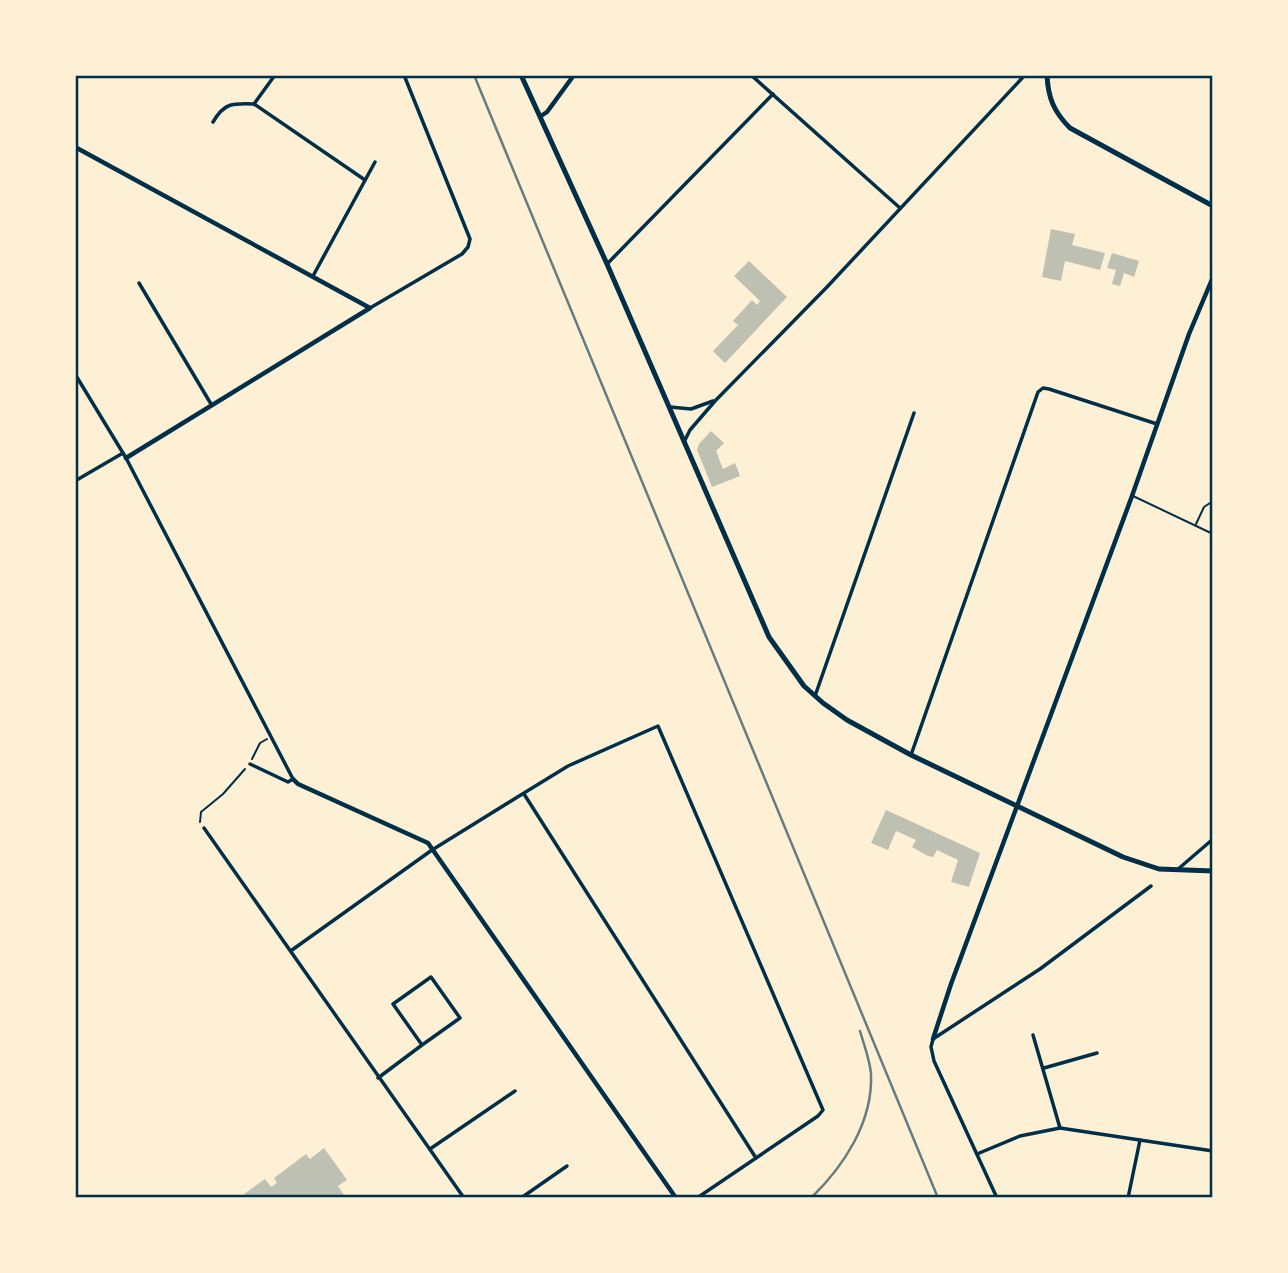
<svg xmlns="http://www.w3.org/2000/svg" width="1288" height="1273" viewBox="0 0 1288 1273" font-family="'Golos Text',sans-serif">
	<style>
		.building { fill: #bec0b2 }
		.lines { fill: none; stroke-linecap: round; stroke-linejoin: round }
		.path { stroke: #003049; stroke-width: 2 }
		.service { stroke: #003049; stroke-width: 2 }
		.minor { stroke: #003049; stroke-width: 3.5 }
		.tertiary { stroke: #003049; stroke-width: 4.5 }
		.secondary { stroke: #003049; stroke-width: 5 }
		.rail { stroke: #657d81; stroke-width: 2.5 }
		.neatline { fill: none; stroke: #003049; stroke-width: 2.5 }
	</style>
	<rect width="100%" height="100%" fill="#fdf0d5"/>
	<g class="building">
		<polygon points="1051,229 1075,234 1072,245 1105,253 1100,270 1065,261 1061,281 1042,277"/>
		<polygon points="1112,253 1139,261 1134,277 1124,273 1120,286 1112,284 1116,270 1107,268"/>
		<polygon points="749,261 787,297 725,363 713,351 738,325 733,321 752,300 757,305 760,301 734,276"/>
		<polygon points="711,431 724,443 716,451 723,469 735,463 740,476 712,487 697,450 699,444"/>
		<polygon points="886,810 980,853 969,887 951,882 958,860 937,850 933,857 928,856 912,847 916,840 896,831 888,850 871,843"/>
		<polygon points="324,1148 347,1180 338,1186 346,1198 247,1198 244,1194 265,1179 271,1187 277,1183 274,1178 306,1154 310,1159"/>
	</g>
	<g class="lines">
		<g class="path">
			<polyline points="252,759 260,743 267,739"/>
			<polyline points="200,822 201,812 223,794 245,769"/>
		</g>
		<g class="service">
			<polyline points="1133,496 1213,534"/>
			<polyline points="1196,524 1204,507 1210,503 1213,504"/>
		</g>
		<g class="minor">
			<polyline points="751,75 900,208"/>
			<polyline points="254,104 275,75"/>
			<path d="M213 122C224 103 232 103 254 104L365 180"/>
			<polyline points="607,264 773,94"/>
			<polyline points="313,276 375,162"/>
			<polyline points="139,283 211,404"/>
			<polyline points="370,308 462,254 468,247 470,239 404,75"/>
			<polyline points="75,374 126,458 293,779 288,782 250,764"/>
			<polyline points="670,407 691,409 713,401"/>
			<polyline points="684,442 690,430 715,401 827,287 1025,75"/>
			<polyline points="75,481 123,453"/>
			<polyline points="815,696 914,413"/>
			<polyline points="911,755 1038,392 1043,388 1049,389 1157,424"/>
			<polyline points="524,794 756,1158"/>
			<polyline points="204,828 464,1198"/>
			<polyline points="1177,870 1213,839"/>
			<polyline points="292,950 432,850 524,793 568,766 658,726 823,1110 818,1116 697,1198"/>
			<polyline points="1033,1035 1060,1128"/>
			<polyline points="1044,1068 1097,1053"/>
			<polyline points="378,1078 422,1045 393,1004 431,977 460,1018 422,1045"/>
			<polyline points="430,1149 515,1091"/>
			<polyline points="977,1154 1020,1136 1060,1128 1213,1151"/>
			<polyline points="521,1198 567,1166"/>
			<polyline points="997,1198 934,1061 931,1047 933,1039 1040,969 1151,886"/>
			<polyline points="1128,1198 1140,1140"/>
		</g>
		<g class="tertiary">
			<polyline points="541,116 547,112 574,75"/>
			<polyline points="75,147 370,308 126,458"/>
			<polyline points="293,779 298,784 428,843 676,1198"/>
			<polyline points="933,1039 951,984 1132,496 1189,334 1213,277"/>
		</g>
		<g class="secondary">
			<polyline points="521,75 607,264 769,637 804,686 823,703 847,720 911,755 1123,857 1159,869 1213,871"/>
			<path d="M1047 75C1048 98 1054 112 1070 128L1213 206"/>
		</g>
		<g class="rail">
			<polyline points="474,75 938,1198"/>
			<path d="M811 1198C844 1166 873 1122 871 1074 870 1060 864 1045 860 1031"/>
		</g>
	</g>
	<rect width="1288" height="1273" fill="none" stroke="#fdf0d5" stroke-width="154"/>
	<rect x="77" y="77" width="1134" height="1119" class="neatline"/>
</svg>
